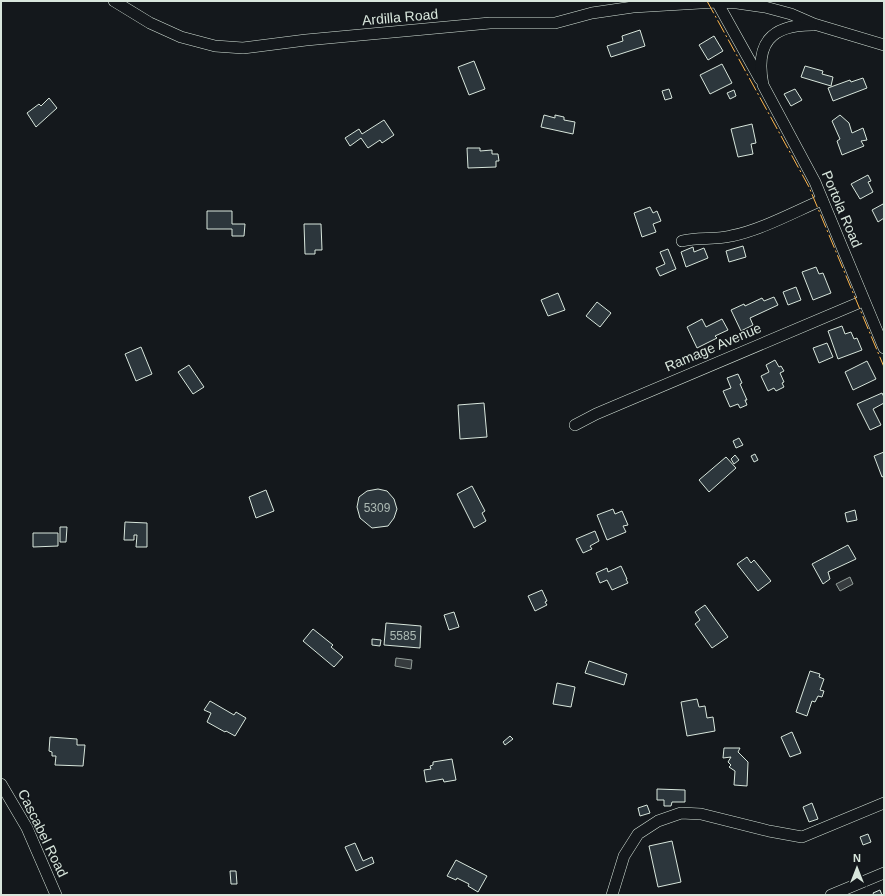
<svg xmlns="http://www.w3.org/2000/svg" width="885" height="896" viewBox="0 0 885 896" font-family="Helvetica,sans-serif">
	<style>
		.water { fill: #363b3e; stroke: #939e99 }
		.building { fill: #2c363c; stroke: #d8e6dc }
		.lines { fill: none; stroke-linecap: round; stroke-linejoin: round }
		.minor-casing { stroke: #d8e6dc; stroke-width: 12 }
		.minor { stroke: #14181c; stroke-width: 11 }
		.power { stroke: #ffb74d; stroke-width: 1; stroke-dasharray: 14 3 2 3; stroke-linecap: butt }
		.labels { text-anchor: middle; dominant-baseline: central; stroke-width: 3; stroke-linejoin: round; paint-order: stroke }
		.number-label { font-size: 12px; fill: #adbab4 }
		.street-label { font-size: 14px; fill: #d8e6dc; stroke: #14181c }
	</style>
	<rect width="100%" height="100%" fill="#14181c"/>
	<g class="water">
		<polygon points="850,577 853,584 840,591 836,584"/>
		<polygon points="396,658 412,660 411,669 395,666"/>
	</g>
	<g class="building">
		<polygon points="640,30 645,46 611,57 607,46 623,41 622,36"/>
		<polygon points="714,36 723,51 708,60 699,45"/>
		<polygon points="474,61 485,89 469,95 458,67"/>
		<polygon points="722,64 732,83 710,94 700,75"/>
		<polygon points="805,66 823,71 822,74 833,77 831,86 801,77"/>
		<polygon points="863,78 867,88 833,101 828,88 850,80 851,82"/>
		<polygon points="669,89 672,98 665,100 662,91"/>
		<polygon points="795,89 802,100 791,106 784,94"/>
		<polygon points="734,90 736,96 730,99 727,93"/>
		<polygon points="49,98 57,108 36,127 27,113 39,104 41,106"/>
		<polygon points="544,115 555,118 555,115 564,117 564,120 575,122 573,134 541,127"/>
		<polygon points="840,115 849,123 852,133 863,128 867,140 861,141 864,146 842,155 837,141 840,139 832,121"/>
		<polygon points="384,120 394,135 382,143 380,140 368,148 361,138 350,146 345,138 359,129 362,134"/>
		<polygon points="752,124 756,143 751,144 753,154 738,157 731,129"/>
		<polygon points="467,148 480,148 480,151 492,150 492,154 498,154 499,161 496,161 496,167 468,168"/>
		<polygon points="868,175 871,181 868,182 873,192 860,199 851,184"/>
		<polygon points="883,204 884,207 884,218 878,222 872,210"/>
		<polygon points="650,207 653,213 657,211 661,221 653,224 656,232 642,237 634,213"/>
		<polygon points="207,211 232,211 232,224 245,224 244,236 232,236 232,229 207,229"/>
		<polygon points="304,224 321,224 322,250 315,250 315,254 305,254"/>
		<polygon points="743,246 746,257 729,262 726,251"/>
		<polygon points="693,247 694,252 704,248 708,258 686,267 681,252"/>
		<polygon points="668,249 676,269 660,276 656,268 665,264 660,252"/>
		<polygon points="816,267 819,274 823,273 831,293 813,300 802,272"/>
		<polygon points="796,287 801,300 788,305 783,292"/>
		<polygon points="558,293 565,310 548,316 541,300"/>
		<polygon points="774,297 778,305 750,318 753,325 741,331 731,310 744,304 745,306 762,298 764,301"/>
		<polygon points="597,302 611,313 600,327 586,316"/>
		<polygon points="702,319 706,327 722,319 728,330 715,336 717,338 697,348 687,327"/>
		<polygon points="842,326 845,334 851,332 854,339 857,338 862,350 838,359 828,331"/>
		<polygon points="827,343 833,357 819,363 813,348"/>
		<polygon points="141,347 152,374 136,381 125,354"/>
		<polygon points="775,360 779,367 781,366 784,371 780,373 784,382 782,383 784,387 776,391 774,388 768,391 761,376 769,372 766,365"/>
		<polygon points="867,361 876,379 853,390 845,372"/>
		<polygon points="189,365 204,387 193,394 178,372"/>
		<polygon points="738,374 742,383 740,384 747,400 745,400 747,405 740,408 738,404 730,407 723,391 731,388 727,378"/>
		<polygon points="882,393 884,397 884,403 873,409 881,425 870,430 857,404"/>
		<polygon points="484,403 487,437 460,439 458,405"/>
		<polygon points="739,438 743,445 736,448 733,441"/>
		<polygon points="884,452 884,476 882,477 874,456"/>
		<polygon points="755,454 758,460 754,462 751,456"/>
		<polygon points="735,455 739,460 734,464 731,459"/>
		<polygon points="726,457 736,468 709,492 699,480"/>
		<polygon points="472,486 485,511 482,513 486,521 474,528 457,494"/>
		<polygon points="378,489 387,491 394,499 397,509 394,518 388,526 372,528 360,518 357,507 359,497 367,491"/>
		<polygon points="266,490 274,511 256,518 249,497"/>
		<polygon points="613,509 615,514 622,511 628,525 623,526 626,532 607,540 597,515"/>
		<polygon points="855,510 857,520 847,522 845,513"/>
		<polygon points="125,522 147,523 147,547 136,547 137,535 134,535 134,540 124,540"/>
		<polygon points="60,527 67,527 66,542 60,542"/>
		<polygon points="595,531 599,541 590,546 592,549 583,553 576,539"/>
		<polygon points="33,533 58,533 58,546 33,547"/>
		<polygon points="848,545 856,559 828,572 830,579 823,584 812,564"/>
		<polygon points="747,557 751,563 754,560 771,581 758,591 737,564"/>
		<polygon points="621,566 627,579 626,579 628,583 612,590 607,580 600,583 596,573 607,568 608,572"/>
		<polygon points="542,590 547,601 545,602 547,605 535,611 528,596"/>
		<polygon points="705,605 728,637 712,648 695,624 700,620 695,612"/>
		<polygon points="454,612 459,627 449,630 444,615"/>
		<polygon points="386,623 421,626 420,648 384,645"/>
		<polygon points="313,629 333,645 331,647 343,657 334,667 303,641"/>
		<polygon points="372,639 381,640 380,646 372,645"/>
		<polygon points="589,661 627,674 624,685 585,673"/>
		<polygon points="810,671 820,674 819,677 824,679 820,690 824,691 822,697 818,696 815,702 812,701 807,716 796,712"/>
		<polygon points="557,683 575,687 571,707 553,704"/>
		<polygon points="697,699 699,707 705,706 707,718 713,717 715,731 687,736 681,702"/>
		<polygon points="210,701 234,715 236,712 246,718 235,736 226,731 225,732 207,722 211,713 204,710"/>
		<polygon points="792,732 801,753 790,757 781,737"/>
		<polygon points="510,736 513,739 505,745 503,742"/>
		<polygon points="50,737 77,739 77,745 85,745 83,766 55,765 56,756 52,756 52,752 49,751"/>
		<polygon points="724,748 740,748 738,752 748,762 747,786 734,785 735,771 729,767 731,765 728,762 731,757 723,758"/>
		<polygon points="452,759 456,780 444,782 443,779 426,782 424,770 431,769 430,766 433,765 433,762"/>
		<polygon points="657,789 685,790 685,802 672,802 671,806 664,806 664,800 657,800"/>
		<polygon points="812,803 818,819 809,822 803,807"/>
		<polygon points="647,805 650,813 640,816 638,808"/>
		<polygon points="868,834 871,842 863,845 860,837"/>
		<polygon points="672,841 681,882 658,887 649,846"/>
		<polygon points="355,843 363,861 372,857 374,863 356,871 345,847"/>
		<polygon points="456,860 487,876 478,892 468,886 469,884 457,878 456,880 447,876"/>
		<polygon points="230,871 236,871 237,884 231,884"/>
		<polygon points="880,890 882,895 874,895 873,893"/>
	</g>
	<g class="lines">
		<g class="minor-casing">
			<g id="minor">
				<polyline points="114,1 150,23 181,37 215,46 243,48 306,40 490,23 555,23 592,13 633,7 717,2 737,3 765,7 791,14 814,24 884,45"/>
				<polyline points="717,2 760,79"/>
				<path d="M812 25C770 25 755 44 763 85L815 182 884 348"/>
				<path d="M682 241C698 237 715 240 731 236 761 230 794 212 822 200"/>
				<polyline points="575,425 596,414 863,301"/>
				<polyline points="1,784 27,828 56,895"/>
				<polyline points="612,895 624,856 638,834 658,821 681,813 701,814 769,831 802,837 884,803"/>
				<polyline points="831,895 884,873"/>
			</g>
		</g>
		<use href="#minor" class="minor"/>
		<polyline class="power" points="707,1 809,187 884,367"/>
	</g>
	<g class="labels">
		<g class="number-label">
			<text x="377" y="508">5309</text>
			<text x="403" y="636">5585</text>
		</g>
		<g class="street-label">
			<text transform="translate(400 17) rotate(-5)">Ardilla Road</text>
			<text transform="translate(842 209) rotate(67)">Portola Road</text>
			<text transform="translate(713 347) rotate(-23)">Ramage Avenue</text>
			<text transform="translate(43 833) rotate(64)">Cascabel Road</text>
		</g>
	</g>
	<rect width="885" height="896" fill="none" stroke="#d8e6dc" stroke-width="4"/>
	<g transform="translate(857 868)" stroke="#14181c" stroke-width="3" paint-order="stroke">
	<path d="M0-3L7 15L0 10L-7 15Z" fill="#d8e6dc"/>
	<text y="-6" font-size="11" font-weight="bold" text-anchor="middle" fill="#d8e6dc">N</text>
	</g>
</svg>
